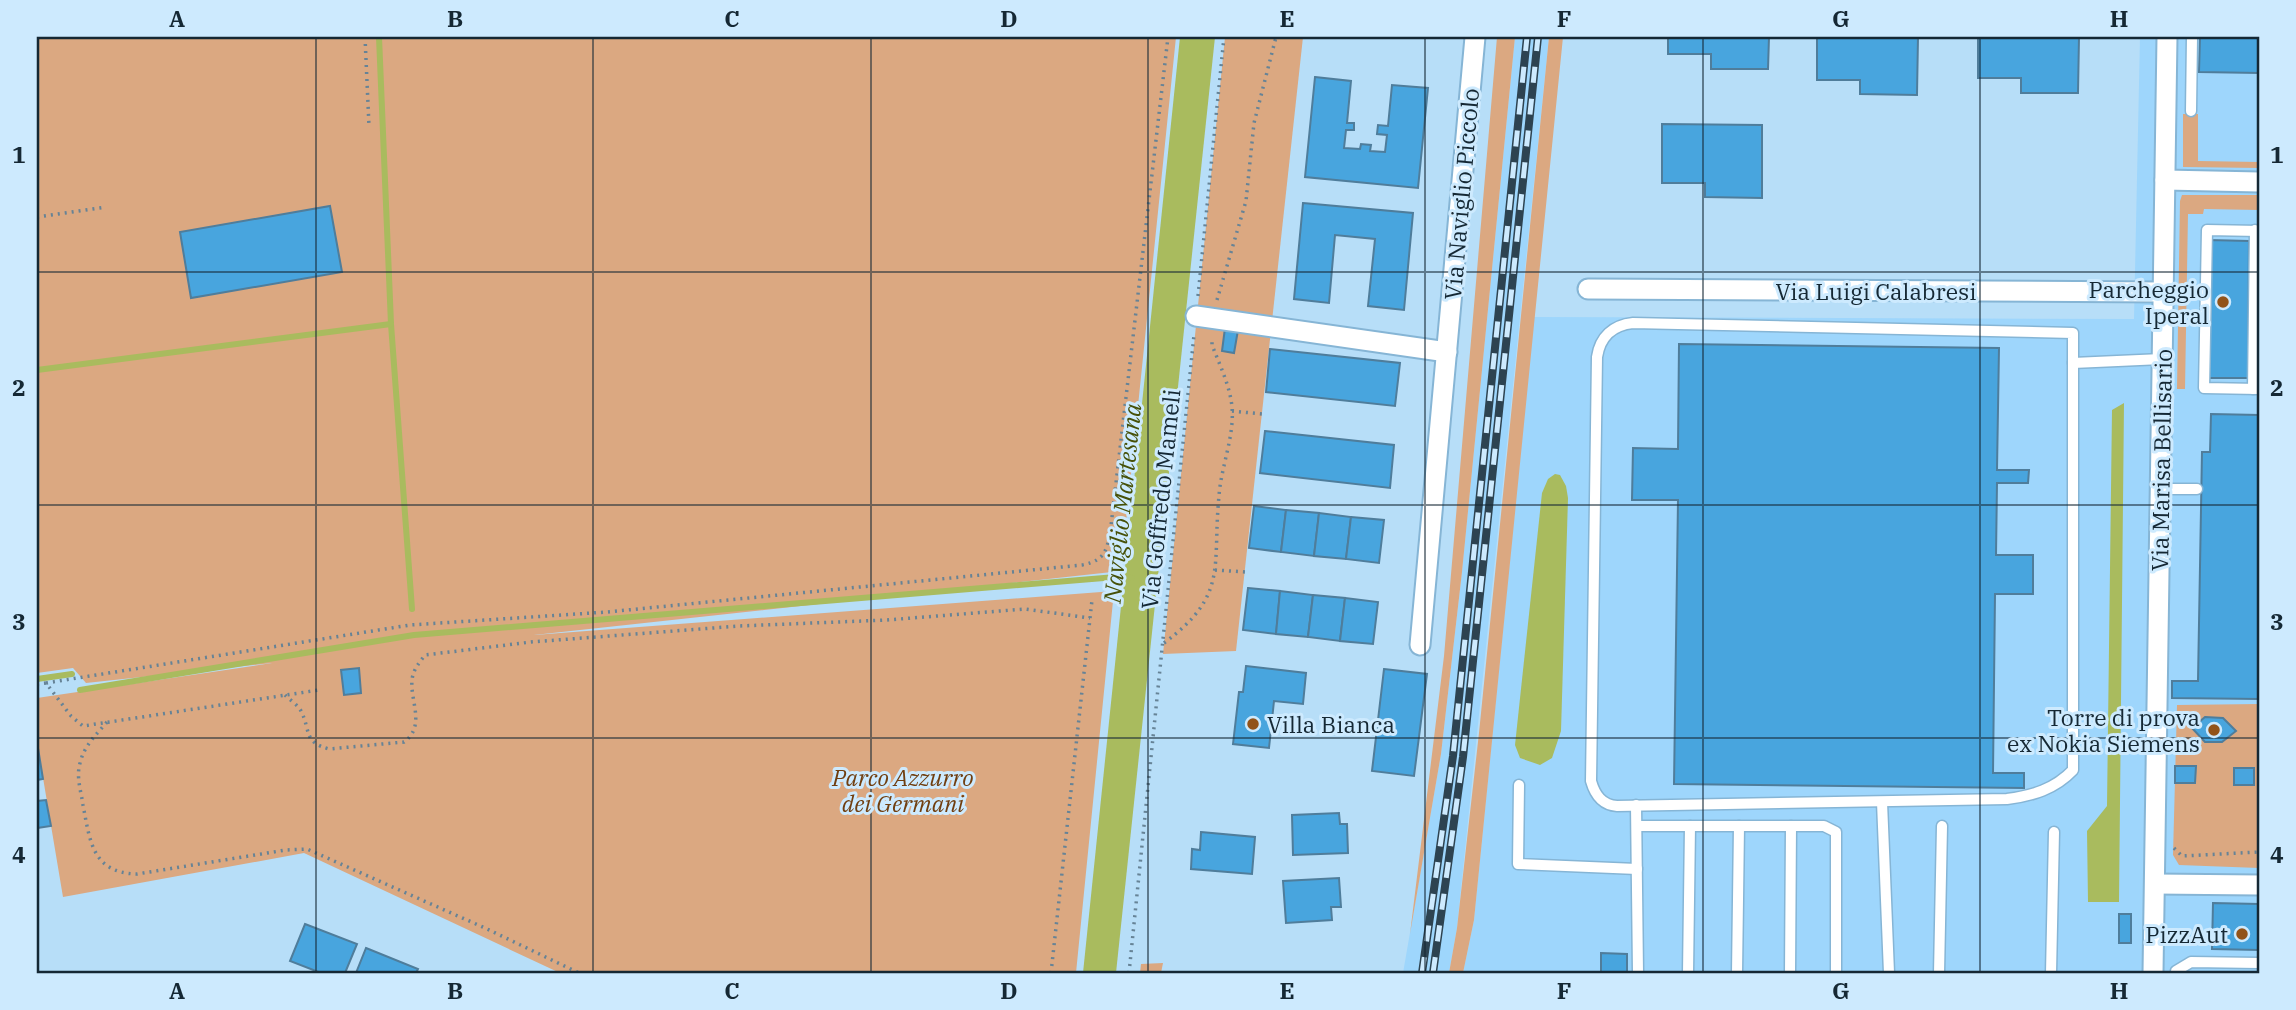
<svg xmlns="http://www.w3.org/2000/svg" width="2296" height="1010" viewBox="0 0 2296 1010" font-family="'IBM Plex Serif',serif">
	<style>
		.built { fill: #9ed6fc }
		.green { fill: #dba881 }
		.water { fill: #a9bb5e }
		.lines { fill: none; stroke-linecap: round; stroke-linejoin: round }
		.stream { stroke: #a9bb5e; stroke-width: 6 }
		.building { fill: #48a5de; stroke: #4f7d9b; stroke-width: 2 }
		.service-casing { stroke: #86b5d5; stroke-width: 13 }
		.minor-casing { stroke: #86b5d5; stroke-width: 23 }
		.path { stroke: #668396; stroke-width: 3.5; stroke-dasharray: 2 5; stroke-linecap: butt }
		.service { stroke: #fff; stroke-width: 10 }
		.minor { stroke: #fff; stroke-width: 19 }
		.rail-casing { stroke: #2d4351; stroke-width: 8 }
		.rail { stroke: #cdeafe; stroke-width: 5; stroke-dasharray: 16; stroke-linecap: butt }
		.grid { fill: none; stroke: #152834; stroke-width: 2; stroke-opacity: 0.55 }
		.poi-dot { fill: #925319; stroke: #cdeafe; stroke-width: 2.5 }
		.labels { text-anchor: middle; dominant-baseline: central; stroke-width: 6; stroke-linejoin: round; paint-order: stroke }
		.street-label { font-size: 23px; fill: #152834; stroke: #cdeafe }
		.poi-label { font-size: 23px; fill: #152834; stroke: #cdeafe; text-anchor: end }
		.park-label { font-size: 23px; font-style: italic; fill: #703e0f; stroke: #cdeafe }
		.water-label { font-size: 24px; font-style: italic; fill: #465109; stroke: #cdeafe }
		.neatline { fill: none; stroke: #152834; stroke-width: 2.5 }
		.grid-label { font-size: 23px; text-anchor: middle; font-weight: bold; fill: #152834 }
	</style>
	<rect width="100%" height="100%" fill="#b7def8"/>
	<g class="built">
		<polygon points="1515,37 1549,37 1457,928 1449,973 1403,973 1441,754 1462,572"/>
		<polygon points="2140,37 2259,37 2259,973 1463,973 1474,920 1534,317 2134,319"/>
	</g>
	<g class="green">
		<polygon points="37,37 1176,37 1121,571 534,635 1114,591 1076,973 560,973 304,853 63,897 37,742 37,698 272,663 86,683 73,668 37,673"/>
		<polygon points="1225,37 1303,37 1236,651 1163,654"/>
		<polygon points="1497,37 1515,37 1462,572 1441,754 1410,934 1444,656"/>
		<polygon points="1549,37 1563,37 1474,920 1463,973 1449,973 1457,928 1479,733"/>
		<polygon points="2183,114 2198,114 2198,161 2259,162 2259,168 2183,167"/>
		<polygon points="2182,195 2259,195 2259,210 2204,209 2203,214 2188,214 2185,389 2177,389 2180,201"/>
		<polygon points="2259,704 2259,868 2179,865 2173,855 2177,705"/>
		<polygon points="1163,963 1161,973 1140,973 1141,964"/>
	</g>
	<g class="water">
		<polygon points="1180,37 1215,37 1116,973 1083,973"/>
		<polygon points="2124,403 2119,902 2088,902 2087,831 2107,806 2112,410"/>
		<polygon points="1555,474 1560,475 1566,486 1568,498 1561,731 1552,758 1540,765 1520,758 1515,745 1542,493 1548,479"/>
	</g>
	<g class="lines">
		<g class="stream">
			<polyline points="379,37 391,324 412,609"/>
			<polyline points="37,370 391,324"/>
			<polyline points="37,679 72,674"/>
			<polyline points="80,690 414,635 1116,577 1132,578"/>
		</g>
	</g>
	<g class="building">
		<polygon points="1668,37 1769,37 1768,69 1711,69 1711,54 1668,54"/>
		<polygon points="1817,37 1918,37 1917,95 1860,94 1860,80 1817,80"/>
		<polygon points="1978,37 2079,37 2078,93 2021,93 2021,78 1978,78"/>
		<polygon points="2200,37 2259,37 2259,73 2199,72"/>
		<polygon points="1315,77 1351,81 1347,123 1354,123 1354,130 1346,130 1344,148 1360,149 1361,144 1371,145 1370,151 1385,152 1387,135 1377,134 1378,125 1388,126 1392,85 1428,88 1418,188 1305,177"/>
		<polygon points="1662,124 1762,125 1762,198 1705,197 1705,183 1662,183"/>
		<polygon points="1303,203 1413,213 1404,310 1368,306 1375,239 1335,235 1329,303 1294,299"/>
		<polygon points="330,206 342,272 191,298 180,232"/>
		<polygon points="2209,240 2249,241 2248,378 2207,378"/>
		<polygon points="2259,240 2259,378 2257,378"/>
		<polygon points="1225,328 1238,330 1234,353 1222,351"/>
		<polygon points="1679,344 1999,348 1997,470 2029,470 2028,483 1997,483 1996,555 2033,555 2033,594 1995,594 1993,773 2024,773 2024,788 1674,784 1678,500 1632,500 1633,448 1678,449"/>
		<polygon points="1270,349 1400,363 1395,406 1266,392"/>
		<polygon points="2211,414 2259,415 2259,699 2172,698 2172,681 2198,681 2202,452 2210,452"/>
		<polygon points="1265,431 1394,445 1390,488 1260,473"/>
		<polygon points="1254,506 1286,510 1281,552 1249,548"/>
		<polygon points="1286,510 1319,513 1314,556 1281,552"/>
		<polygon points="1319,513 1351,517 1346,559 1314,556"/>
		<polygon points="1351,517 1384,520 1379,563 1346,559"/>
		<polygon points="1248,588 1280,591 1276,634 1243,630"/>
		<polygon points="1280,591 1313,595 1308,637 1276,634"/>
		<polygon points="1313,595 1345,598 1340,641 1308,637"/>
		<polygon points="1345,598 1378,602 1373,644 1340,641"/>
		<polygon points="1246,666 1306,673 1303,704 1274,701 1269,748 1233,744 1239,692 1243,692"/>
		<polygon points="359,668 361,693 344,695 341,670"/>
		<polygon points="1384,669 1427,674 1414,776 1372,771"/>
		<polygon points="2205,717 2223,718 2236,731 2222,742 2205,742 2192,728"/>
		<polygon points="37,742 43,779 37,780"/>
		<polygon points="2175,766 2196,766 2195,783 2175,783"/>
		<rect x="2234" y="768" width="20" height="17"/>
		<polygon points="46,800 51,826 37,828 37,801"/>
		<polygon points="1339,813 1340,824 1347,824 1348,853 1293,855 1292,815"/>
		<polygon points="1201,832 1255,837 1252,874 1191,869 1192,849 1200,850"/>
		<polygon points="1339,878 1341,907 1331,907 1332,920 1286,923 1283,881"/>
		<polygon points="2213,903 2259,904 2259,950 2212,949"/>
		<rect x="2119" y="914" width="12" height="29"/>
		<polygon points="305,924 357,944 345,973 321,973 290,961"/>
		<polygon points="366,948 418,969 416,973 356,973"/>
		<polygon points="1601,953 1627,954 1627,973 1601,973"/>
	</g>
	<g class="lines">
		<g class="service-casing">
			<g id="service">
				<polyline points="2191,111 2192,37"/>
				<polyline points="2259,231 2207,230 2204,388 2259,389"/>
				<path d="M1633 323 2073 333V770C2055 789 2032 796 2007 799L1617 806C1602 805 1595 795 1591 781L1597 357C1600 337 1613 325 1633 323Z"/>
				<polyline points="2073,363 2162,359"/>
				<polyline points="2253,389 2255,230"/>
				<polyline points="2161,489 2197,489"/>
				<polyline points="1519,785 1518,864 1637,869"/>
				<polyline points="1882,802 1889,973"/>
				<polyline points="1636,805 1638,973"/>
				<polyline points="1637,826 1824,826 1836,832 1836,973"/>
				<polyline points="1688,973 1690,826"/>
				<polyline points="1737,973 1739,826"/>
				<polyline points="1790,973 1791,826"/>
				<polyline points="1939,973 1942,826"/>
				<polyline points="2051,973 2054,832"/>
				<polyline points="2176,973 2176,971 2191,962 2259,963"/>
			</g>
		</g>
		<g class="minor-casing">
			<g id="minor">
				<polyline points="2165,180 2259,182"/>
				<polyline points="1588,289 2163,292"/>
				<polyline points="1196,316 1447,352"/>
				<polyline points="1420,645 1475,37"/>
				<polyline points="2155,884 2259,885"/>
				<polyline points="2153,973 2167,37"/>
			</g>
		</g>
		<g class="path">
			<polyline points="365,37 369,126"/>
			<polyline points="37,217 106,207"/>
			<polyline points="1198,296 1224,37"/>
			<polyline points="1217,300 1246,201 1254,123 1276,37"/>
			<polyline points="1232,411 1262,414"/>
			<polyline points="1215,570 1246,572"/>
			<path d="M1164 643C1229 595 1212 567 1219 496 1221 465 1237 431 1231 400 1228 382 1219 363 1212 345V339"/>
			<path d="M46 683 410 625 607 612 1082 565C1107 560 1107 549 1111 526L1168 37"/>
			<polyline points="37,684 46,683 71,716 83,726 319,690"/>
			<path d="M285 695C290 700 298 705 301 711 311 731 303 742 329 749L404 742C426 726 410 701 412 680 413 670 419 663 425 655L531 642 739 626 887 620 1025 609 1090 618"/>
			<path d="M107 722C96 735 84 746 80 763 76 777 81 791 83 805 90 841 92 873 137 874L286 850 307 849 485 928 579 973"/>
			<polyline points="2174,848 2182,856 2259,852"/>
			<polyline points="1051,973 1092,600"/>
			<polyline points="1129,973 1194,335"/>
		</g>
		<use href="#service" class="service"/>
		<use href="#minor" class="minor"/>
		<g class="rail-casing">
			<g id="rail">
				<polyline points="1422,973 1453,756 1527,37"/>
				<polyline points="1433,973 1463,757 1538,37"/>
			</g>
		</g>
		<use href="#rail" class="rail"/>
	</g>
	<path class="grid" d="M316 37V973M593 37V973M871 37V973M1148 37V973M1425 37V973M1703 37V973M1980 37V973M37 272H2259M37 505H2259M37 738H2259"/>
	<g class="poi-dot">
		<circle cx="2223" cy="302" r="7"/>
		<circle cx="1253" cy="724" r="7"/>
		<circle cx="2214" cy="730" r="7"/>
		<circle cx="2242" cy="934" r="7"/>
	</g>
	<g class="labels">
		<g class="street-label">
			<text transform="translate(1461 194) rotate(-85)">Via Naviglio Piccolo</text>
			<text x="1876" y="291">Via Luigi Calabresi</text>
			<text transform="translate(2161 460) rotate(-89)">Via Marisa Bellisario</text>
			<text transform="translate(1160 499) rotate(-84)">Via Goffredo Mameli</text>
		</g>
		<g class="poi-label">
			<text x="2209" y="289">Parcheggio<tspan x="2209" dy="26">Iperal</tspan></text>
			<text x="2200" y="717">Torre di prova<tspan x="2200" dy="26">ex Nokia Siemens</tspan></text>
			<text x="1267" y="724" text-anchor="start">Villa Bianca</text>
			<text x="2228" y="934">PizzAut</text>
		</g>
		<g class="park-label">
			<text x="903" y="777">Parco Azzurro<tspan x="903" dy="26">dei Germani</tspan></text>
		</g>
		<g class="water-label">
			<text transform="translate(1122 503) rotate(-84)">Naviglio Martesana</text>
		</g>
	</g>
	<rect width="2296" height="1010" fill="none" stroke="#cdeafe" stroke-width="77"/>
	<rect x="38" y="38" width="2220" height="934" class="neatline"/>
	<g class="grid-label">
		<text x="177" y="27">A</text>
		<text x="455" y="27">B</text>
		<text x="732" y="27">C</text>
		<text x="1009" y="27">D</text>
		<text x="1287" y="27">E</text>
		<text x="1564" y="27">F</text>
		<text x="1841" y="27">G</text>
		<text x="2119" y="27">H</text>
		<text x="19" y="163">1</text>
		<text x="2277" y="163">1</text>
		<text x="19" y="396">2</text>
		<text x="2277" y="396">2</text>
		<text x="19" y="630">3</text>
		<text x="2277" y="630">3</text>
		<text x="19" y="863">4</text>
		<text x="2277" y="863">4</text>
		<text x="177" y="999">A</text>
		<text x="455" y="999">B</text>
		<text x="732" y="999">C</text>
		<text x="1009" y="999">D</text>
		<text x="1287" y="999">E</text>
		<text x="1564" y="999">F</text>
		<text x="1841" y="999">G</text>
		<text x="2119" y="999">H</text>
	</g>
</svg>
